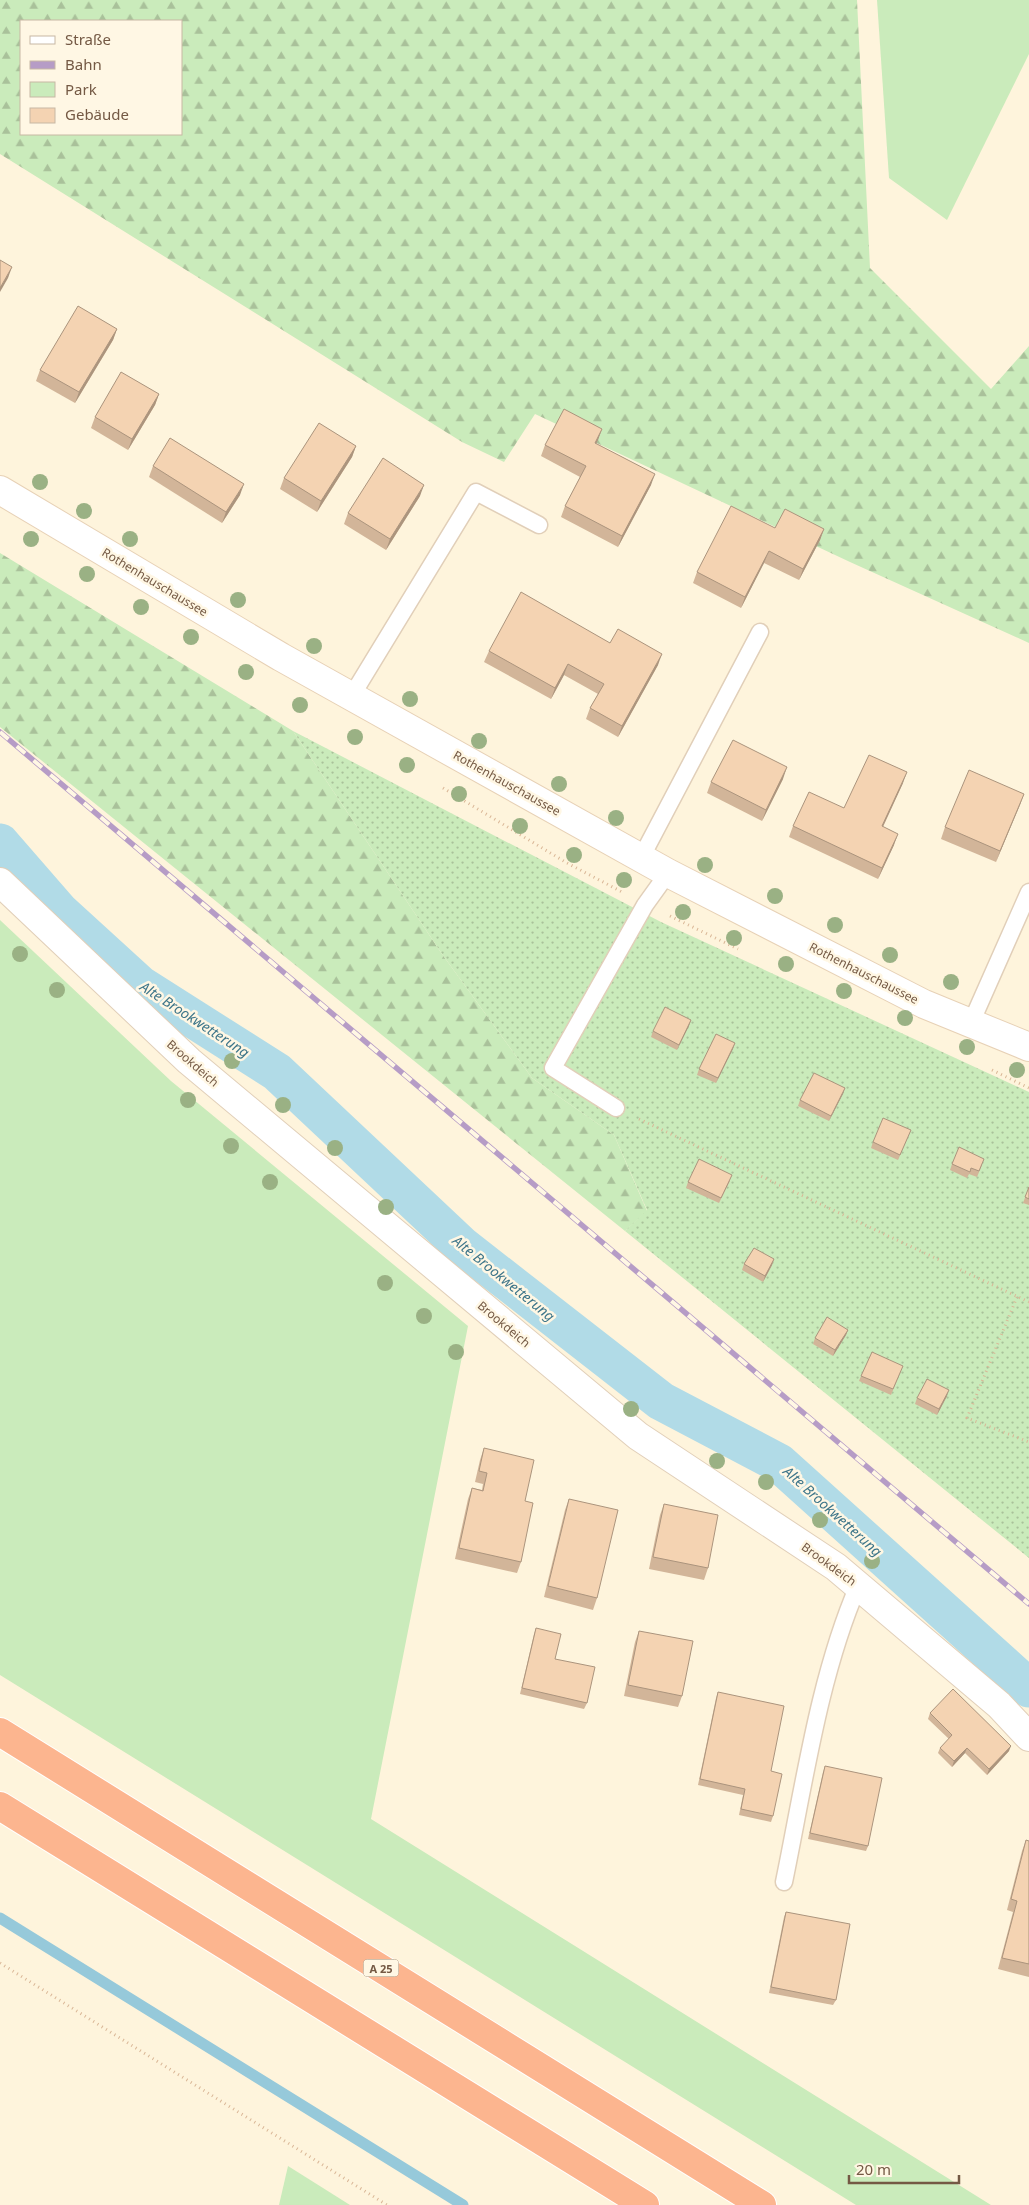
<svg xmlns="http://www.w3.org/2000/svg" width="1029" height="2205" viewBox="0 0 1029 2205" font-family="'Noto Sans',sans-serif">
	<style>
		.green { fill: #caebbb }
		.forest { fill: url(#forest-firs); fill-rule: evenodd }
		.garden { fill: url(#garden-dots) }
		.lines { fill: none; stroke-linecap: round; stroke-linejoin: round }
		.stream { stroke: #96c9da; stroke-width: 11 }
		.canal { stroke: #b1dbe7; stroke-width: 39 }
		.lane-casing { stroke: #e1cfb9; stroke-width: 19 }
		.street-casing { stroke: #e1cfb9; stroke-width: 30 }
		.secondary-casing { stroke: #e7d1b6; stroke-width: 30 }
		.highway-casing { stroke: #fff; stroke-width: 30 }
		.path { stroke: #d9b696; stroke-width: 3; stroke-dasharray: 1 4; stroke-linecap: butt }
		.lane { stroke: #fff; stroke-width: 16 }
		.street { stroke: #fff; stroke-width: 28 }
		.secondary { stroke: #fff; stroke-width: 28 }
		.highway { stroke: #fcb58f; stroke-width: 28 }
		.rail-casing { stroke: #b69cc6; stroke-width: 5.5 }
		.rail { stroke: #fff7e4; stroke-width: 4; stroke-dasharray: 11; stroke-linecap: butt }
		.tree { fill: #9ab184 }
		.wall { fill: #d2b599 }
		.shaded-wall { fill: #ab947d }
		.building { fill: #f4d3b2; stroke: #ab947d }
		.labels { text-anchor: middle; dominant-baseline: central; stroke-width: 5; stroke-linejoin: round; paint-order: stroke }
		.shield { fill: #fff7e4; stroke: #9e8874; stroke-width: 1 }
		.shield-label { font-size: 11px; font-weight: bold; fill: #745944 }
		.street-label { font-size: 12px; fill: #745944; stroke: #fff7e4 }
		.water-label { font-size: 14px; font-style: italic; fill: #3d7589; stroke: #fff7e4 }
	</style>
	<defs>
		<pattern id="forest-firs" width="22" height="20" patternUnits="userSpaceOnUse" patternTransform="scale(1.25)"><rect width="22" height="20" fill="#caebbb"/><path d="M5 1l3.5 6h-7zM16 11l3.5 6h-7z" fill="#a9c19a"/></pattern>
		<pattern id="garden-dots" width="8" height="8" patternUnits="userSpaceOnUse" patternTransform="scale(1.25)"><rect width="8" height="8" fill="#caebbb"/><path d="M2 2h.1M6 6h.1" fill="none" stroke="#a9c19a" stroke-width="1.8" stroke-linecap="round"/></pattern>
	</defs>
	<rect width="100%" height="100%" fill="#fef4dc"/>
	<g class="green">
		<polygon points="877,0 1029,0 1029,54 947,220 889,178"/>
		<polygon points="0,920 171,1081 468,1326 371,1819 991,2205 856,2205 0,1675"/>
		<polygon points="288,2166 350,2205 279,2205"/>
	</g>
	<g class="forest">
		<path d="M0 0H857L870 268 991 389 1029 346V643L850 562 535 414 504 462 462 442 0 154ZM21 21H181V134H21Z"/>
		<polygon points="0,553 293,731 442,954 532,1078 614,1135 647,1211 625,1231 0,727"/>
	</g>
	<polygon class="garden" points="293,731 661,922 1029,1092 1029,1558 625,1231 647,1210 614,1135 532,1078 442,954"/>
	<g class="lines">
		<polyline class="stream" points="0,1918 463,2205"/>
		<polyline class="canal" points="0,843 60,912 140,985 277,1072 462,1246 661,1401 779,1463 1029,1688"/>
		<g class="lane-casing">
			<g id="lane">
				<polyline points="351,697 476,492 539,525"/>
				<polyline points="641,858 760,632"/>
				<polyline points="971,1023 1029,892"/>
				<polyline points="616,1108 553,1068 645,905 668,873"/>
				<path d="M784 1882C804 1785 819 1676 858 1586"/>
			</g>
		</g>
		<g class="street-casing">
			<polyline id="street" points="0,882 189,1061 638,1436 836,1567 999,1705 1029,1737"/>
		</g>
		<g class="secondary-casing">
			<polyline id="secondary" points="0,490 281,657 668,873 924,1004 1029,1047"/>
		</g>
		<g class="highway-casing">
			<g id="highway">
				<polyline points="0,1732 762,2205"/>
				<polyline points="0,1806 645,2205"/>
			</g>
		</g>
		<g class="path">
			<polyline points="443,788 567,863 622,892"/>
			<polyline points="670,916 738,949"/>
			<polyline points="992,1070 1029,1088"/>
			<polyline points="639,1119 1029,1302"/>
			<polyline points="1017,1297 967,1418 1029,1442"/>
			<polyline points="0,1963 387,2205"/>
		</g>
		<use href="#lane" class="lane"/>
		<use href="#street" class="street"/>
		<use href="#secondary" class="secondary"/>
		<use href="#highway" class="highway"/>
		<g class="rail-casing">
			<polyline id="rail" points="0,732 1029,1604"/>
		</g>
		<use href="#rail" class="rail"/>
	</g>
	<g class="tree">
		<circle cx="40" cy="482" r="8"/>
		<circle cx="84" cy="511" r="8"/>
		<circle cx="31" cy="539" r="8"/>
		<circle cx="130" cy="539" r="8"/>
		<circle cx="87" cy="574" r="8"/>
		<circle cx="238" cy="600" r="8"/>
		<circle cx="141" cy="607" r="8"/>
		<circle cx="191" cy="637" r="8"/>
		<circle cx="314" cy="646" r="8"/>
		<circle cx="246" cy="672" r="8"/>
		<circle cx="410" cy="699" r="8"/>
		<circle cx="300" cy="705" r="8"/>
		<circle cx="355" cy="737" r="8"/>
		<circle cx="479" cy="741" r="8"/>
		<circle cx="407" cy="765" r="8"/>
		<circle cx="559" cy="784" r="8"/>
		<circle cx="459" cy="794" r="8"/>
		<circle cx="616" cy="818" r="8"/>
		<circle cx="520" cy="826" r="8"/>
		<circle cx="574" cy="855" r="8"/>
		<circle cx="705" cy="865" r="8"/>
		<circle cx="624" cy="880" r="8"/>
		<circle cx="775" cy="896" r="8"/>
		<circle cx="683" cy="912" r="8"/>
		<circle cx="835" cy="925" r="8"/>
		<circle cx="734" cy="938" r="8"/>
		<circle cx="20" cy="954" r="8"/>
		<circle cx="890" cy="955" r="8"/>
		<circle cx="786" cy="964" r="8"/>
		<circle cx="951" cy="982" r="8"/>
		<circle cx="57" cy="990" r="8"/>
		<circle cx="844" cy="991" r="8"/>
		<circle cx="905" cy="1018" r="8"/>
		<circle cx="967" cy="1047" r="8"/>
		<circle cx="232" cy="1061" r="8"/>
		<circle cx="1017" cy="1070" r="8"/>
		<circle cx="188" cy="1100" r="8"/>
		<circle cx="283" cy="1105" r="8"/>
		<circle cx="231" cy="1146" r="8"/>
		<circle cx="335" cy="1148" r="8"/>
		<circle cx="270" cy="1182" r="8"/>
		<circle cx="386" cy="1207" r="8"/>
		<circle cx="385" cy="1283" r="8"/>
		<circle cx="424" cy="1316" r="8"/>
		<circle cx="456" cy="1352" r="8"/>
		<circle cx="631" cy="1409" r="8"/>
		<circle cx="717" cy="1461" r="8"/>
		<circle cx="766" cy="1482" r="8"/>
		<circle cx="820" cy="1520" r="8"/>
		<circle cx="872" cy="1561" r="8"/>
	</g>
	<g class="wall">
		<polygon points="117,329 113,340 75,403 36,381 40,370"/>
		<polygon points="159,394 155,405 128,450 91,428 95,417"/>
		<polygon points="602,429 596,444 651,485 618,547 561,517 565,506 580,477 541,456 545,445"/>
		<polygon points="356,446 352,457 317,512 280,489 284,478"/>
		<polygon points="153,466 240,495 222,523 149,477"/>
		<polygon points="420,496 386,550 344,524 348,513"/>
		<polygon points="775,528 824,529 820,540 799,580 764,563 741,608 693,583 697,572"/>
		<polygon points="610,643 658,665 618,737 586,719 590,708 598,694 564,675 551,699 484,662 489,651"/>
		<polygon points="783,779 762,821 707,793 711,782"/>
		<polygon points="903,783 883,827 894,845 878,879 789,837 793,826 844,808"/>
		<polygon points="1024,794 996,862 941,839 945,827"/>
		<polygon points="691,1020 677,1050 651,1037 653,1031"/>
		<polygon points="735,1043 716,1083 697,1075 699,1069"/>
		<polygon points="845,1088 829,1121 798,1106 800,1100"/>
		<polygon points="911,1130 898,1160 871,1148 873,1142"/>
		<polygon points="952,1164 982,1165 977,1177 969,1174 967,1178 950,1170"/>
		<polygon points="730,1181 719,1203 686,1188 688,1182"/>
		<polygon points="1029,1187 1029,1205 1023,1203"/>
		<polygon points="774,1259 772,1265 763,1282 742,1270 744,1264"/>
		<polygon points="848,1330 846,1335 833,1356 813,1344 815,1338"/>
		<polygon points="901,1371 891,1395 859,1381 861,1376"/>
		<polygon points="947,1396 937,1415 915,1404 917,1398"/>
		<polygon points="484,1448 525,1501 521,1562 517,1573 455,1559 468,1499 472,1488 482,1490 483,1484 475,1482 480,1460"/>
		<polygon points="569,1499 597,1598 593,1610 544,1597 565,1510"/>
		<polygon points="664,1504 708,1568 704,1580 649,1569 660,1515"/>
		<polygon points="536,1628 555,1659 587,1703 584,1709 520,1694 534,1634"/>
		<polygon points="639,1631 682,1696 678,1707 624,1696 635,1642"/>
		<polygon points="718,1692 771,1771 773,1816 771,1822 739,1815 743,1795 698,1785 716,1698"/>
		<polygon points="930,1713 1009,1751 987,1775 965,1753 952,1767 938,1753 940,1748 949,1739 928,1719"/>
		<polygon points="825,1766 868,1846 866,1851 808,1839 823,1772"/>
		<polygon points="1026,1840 1029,1841 1029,1977 998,1969 1013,1912 1007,1910 1022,1851"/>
		<polygon points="786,1912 836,2000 833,2005 769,1993 784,1917"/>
	</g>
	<g class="shaded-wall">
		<polygon points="12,267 8,278 0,292 0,288"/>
		<polygon points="117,329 113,340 75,403 79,392"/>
		<polygon points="159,394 155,405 128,450 132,439"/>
		<polygon points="602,429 598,440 591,454 595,443"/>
		<polygon points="356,446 352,457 317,512 321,501"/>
		<polygon points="655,474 651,485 618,547 622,536"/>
		<polygon points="244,484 240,495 222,523 226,512"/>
		<polygon points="424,485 420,496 386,550 390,539"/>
		<polygon points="824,529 820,540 799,580 803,569"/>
		<polygon points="769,551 764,563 741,608 745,597"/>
		<polygon points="662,654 658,665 618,737 622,726"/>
		<polygon points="568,664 564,675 551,699 555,688"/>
		<polygon points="787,767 783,779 762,821 766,810"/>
		<polygon points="907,772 903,783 878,837 882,826"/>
		<polygon points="1024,794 1020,805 996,862 1000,851"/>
		<polygon points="898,834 894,845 878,879 882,868"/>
		<polygon points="691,1020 689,1026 677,1050 679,1045"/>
		<polygon points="735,1043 733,1049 716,1083 718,1078"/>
		<polygon points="845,1088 843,1094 829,1121 831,1116"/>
		<polygon points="774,1259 772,1265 763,1282 765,1276"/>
		<polygon points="848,1330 846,1335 833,1356 835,1350"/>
		<polygon points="949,1390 947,1396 937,1415 939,1409"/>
		<polygon points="1011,1746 1009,1751 987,1775 989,1769"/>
		<polygon points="967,1748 965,1753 952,1767 954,1761"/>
	</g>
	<g class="building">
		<polygon points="0,260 12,267 0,288"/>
		<polygon points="78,306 117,329 79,392 40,370"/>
		<polygon points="121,372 159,394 132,439 95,417"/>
		<polygon points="564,409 602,429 595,443 655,474 622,536 565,506 586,466 545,445"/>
		<polygon points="319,423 356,446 321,501 284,478"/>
		<polygon points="170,438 244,484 226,512 153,466"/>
		<polygon points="383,458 424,485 390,539 348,513"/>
		<polygon points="731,506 775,528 785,509 824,529 803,569 769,551 745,597 697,572"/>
		<polygon points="521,592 610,643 618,629 662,654 622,726 590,708 604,684 568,664 555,688 489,651"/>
		<polygon points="733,740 787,767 766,810 711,782"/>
		<polygon points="869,755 907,772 882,826 898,834 882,868 793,826 809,792 844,808"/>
		<polygon points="969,770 1024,794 1000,851 945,827"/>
		<polygon points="665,1007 691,1020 679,1045 653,1031"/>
		<polygon points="716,1034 735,1043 718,1078 699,1069"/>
		<polygon points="814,1073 845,1088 831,1116 800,1100"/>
		<polygon points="883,1118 911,1130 900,1155 873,1142"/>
		<polygon points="959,1147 984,1159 979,1171 971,1168 970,1172 952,1164"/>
		<polygon points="699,1159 732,1175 721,1198 688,1182"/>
		<polygon points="1029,1187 1029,1199 1025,1197"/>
		<polygon points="754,1248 774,1259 765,1276 744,1264"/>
		<polygon points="827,1317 848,1330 835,1350 815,1338"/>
		<polygon points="872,1352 903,1366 893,1389 861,1376"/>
		<polygon points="927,1379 949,1390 939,1409 917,1398"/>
		<polygon points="484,1448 534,1460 525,1501 533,1503 521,1562 459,1548 472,1488 483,1491 487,1473 479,1471"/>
		<polygon points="569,1499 618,1510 597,1598 548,1586"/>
		<polygon points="664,1504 718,1515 708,1568 653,1557"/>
		<polygon points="536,1628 561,1634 555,1659 595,1667 587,1703 522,1688"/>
		<polygon points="639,1631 693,1641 682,1696 628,1685"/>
		<polygon points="953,1689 1011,1746 989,1769 967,1748 954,1761 940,1748 952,1735 930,1713"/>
		<polygon points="718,1692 784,1706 771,1771 782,1774 773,1816 741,1809 745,1789 700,1779"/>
		<polygon points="825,1766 882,1778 868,1846 810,1833"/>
		<polygon points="1026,1840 1029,1841 1029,1964 1002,1958 1017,1901 1011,1899"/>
		<polygon points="786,1912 850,1924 836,2000 771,1987"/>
	</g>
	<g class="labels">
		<rect class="shield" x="363.5" y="1959.5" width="35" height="17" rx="4"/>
		<g class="shield-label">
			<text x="381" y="1968">A 25</text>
		</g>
		<g class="street-label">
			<text transform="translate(155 582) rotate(31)">Rothenhauschaussee</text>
			<text transform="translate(507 783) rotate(29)">Rothenhauschaussee</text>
			<text transform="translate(864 973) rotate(27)">Rothenhauschaussee</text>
			<text transform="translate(193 1063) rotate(41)">Brookdeich</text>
			<text transform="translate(504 1324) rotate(40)">Brookdeich</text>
			<text transform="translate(829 1564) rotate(36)">Brookdeich</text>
		</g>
		<g class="water-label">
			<text transform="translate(195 1019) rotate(33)">Alte Brookwetterung</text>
			<text transform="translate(504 1278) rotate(39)">Alte Brookwetterung</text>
			<text transform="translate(833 1511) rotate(42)">Alte Brookwetterung</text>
		</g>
	</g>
	<rect x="20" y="20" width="162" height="115" fill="#fff7e4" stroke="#c7b8a4"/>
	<rect x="30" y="36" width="25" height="8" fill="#ffffff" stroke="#c7b8a4"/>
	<text x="65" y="45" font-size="15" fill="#745944">Straße</text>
	<rect x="30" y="61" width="25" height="8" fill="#b69cc6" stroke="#c7b8a4"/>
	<text x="65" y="70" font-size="15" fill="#745944">Bahn</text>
	<rect x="30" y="82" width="25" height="15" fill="#caebbb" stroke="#c7b8a4"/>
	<text x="65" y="95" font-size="15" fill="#745944">Park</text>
	<rect x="30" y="108" width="25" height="15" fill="#f4d3b2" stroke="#c7b8a4"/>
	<text x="65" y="120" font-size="15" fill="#745944">Gebäude</text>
	<path d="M849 2175v8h110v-8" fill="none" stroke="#745944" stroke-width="2.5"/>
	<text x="856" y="2175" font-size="15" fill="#745944" stroke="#fff7e4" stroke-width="4" paint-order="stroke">20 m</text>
</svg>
